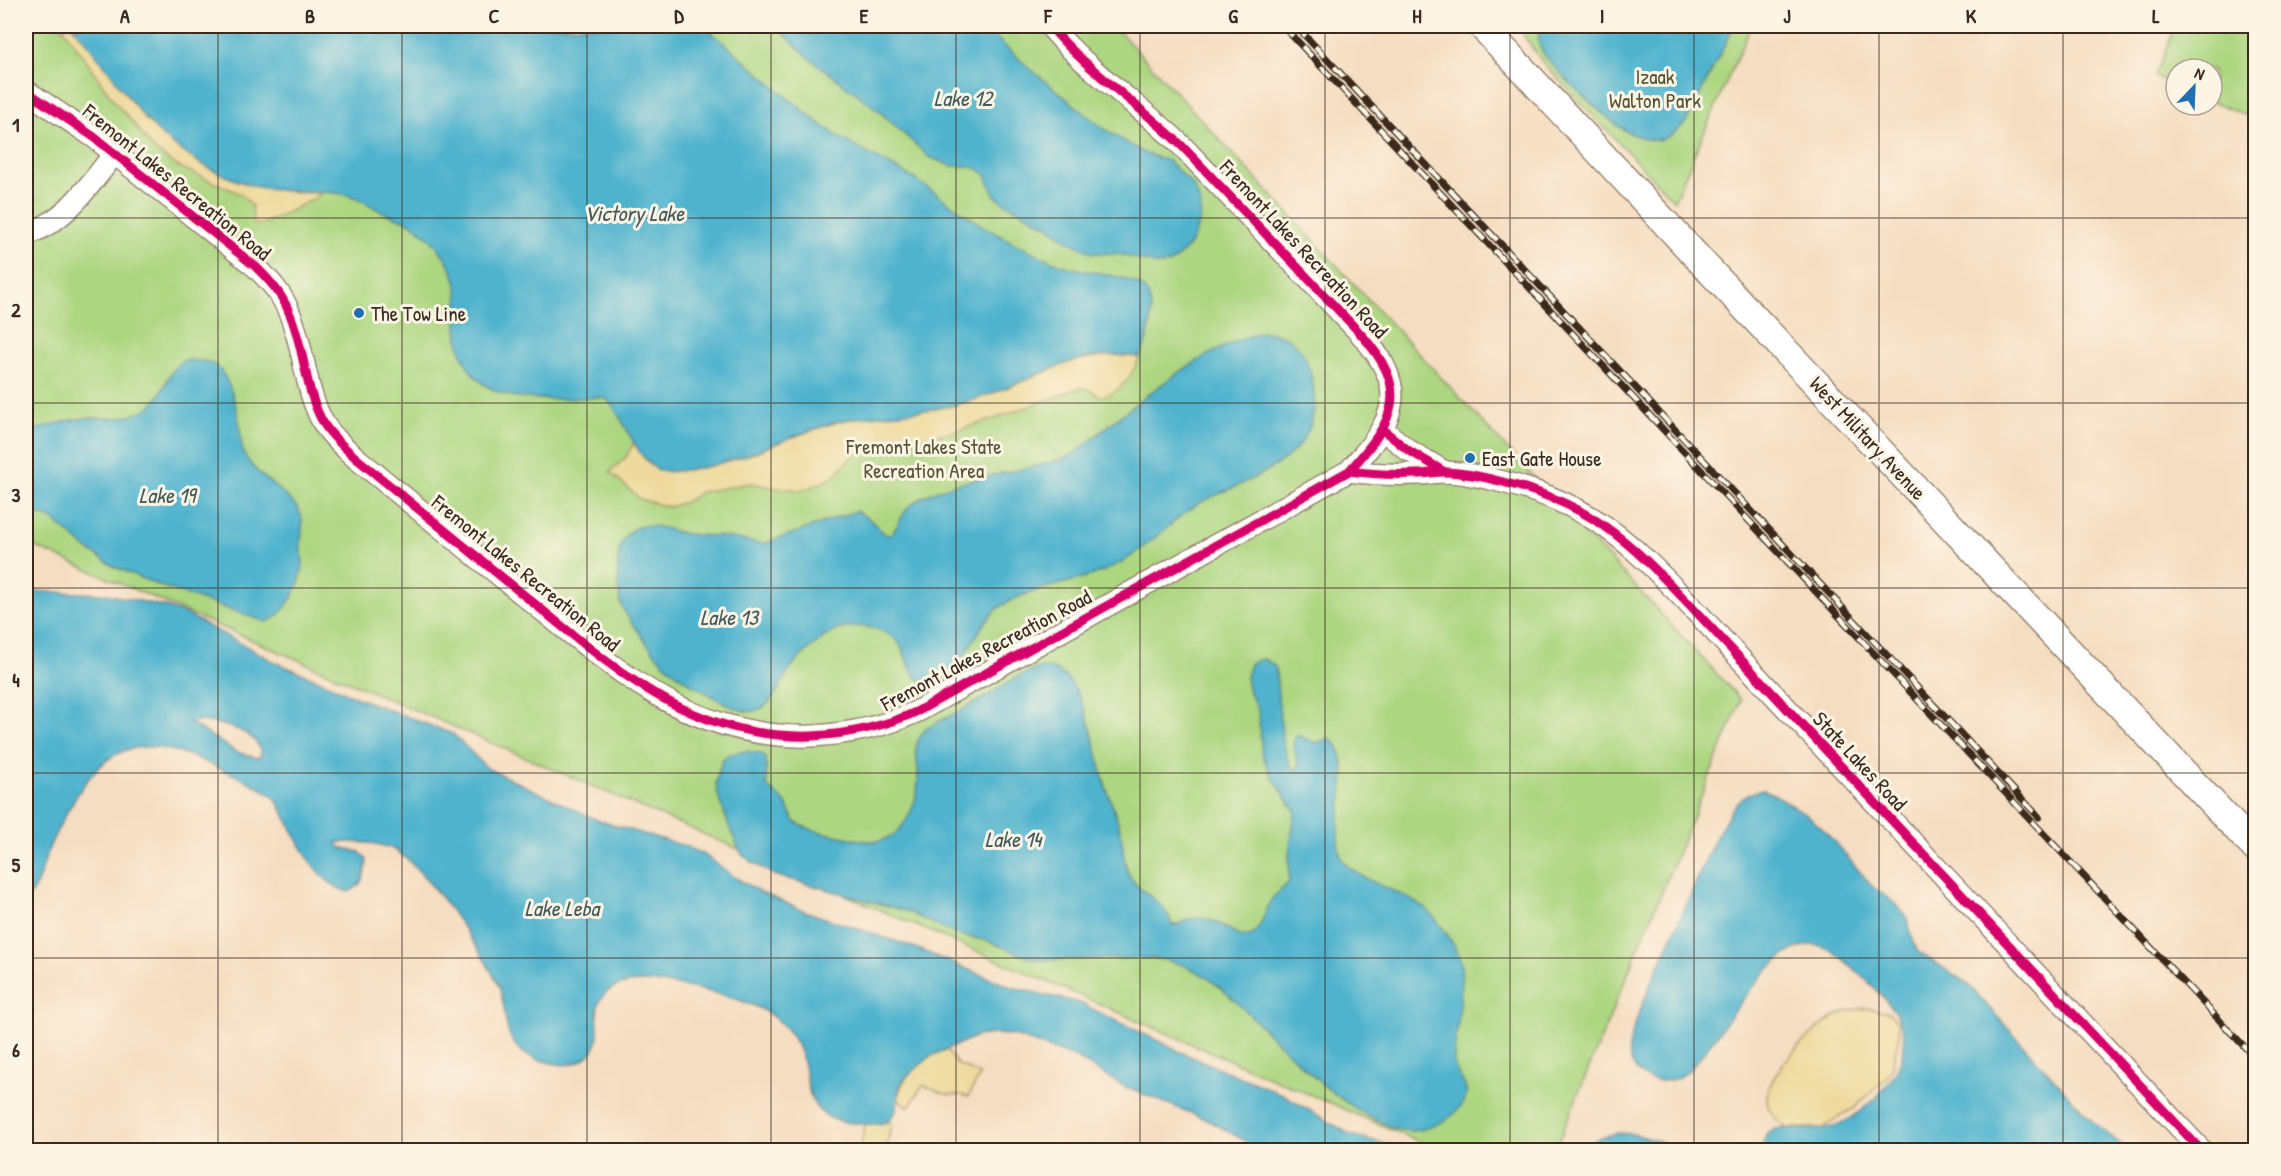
<svg xmlns="http://www.w3.org/2000/svg" width="2281" height="1176" viewBox="0 0 2281 1176" font-family="'Patrick Hand',sans-serif">
	<style>
		.green { fill: #add681; stroke: #748050; stroke-width: 1.5 }
		.sand { fill: #eeda9e; stroke: #94825e; stroke-width: 1.5 }
		.water { fill: #4fb3ce; stroke: #456e76; stroke-width: 1.5; fill-rule: evenodd }
		.lines { fill: none; stroke-linecap: round; stroke-linejoin: round }
		.minor-casing { stroke: #988470; stroke-width: 24 }
		.major-casing { stroke: #988470; stroke-width: 30 }
		.minor { stroke: #fff; stroke-width: 21 }
		.major { stroke: #fff; stroke-width: 27 }
		.rail-casing { stroke: #3b2a1e; stroke-width: 7 }
		.rail { stroke: #fcf5e5; stroke-width: 4.5; stroke-dasharray: 14; stroke-linecap: butt }
		.cycleway-casing { stroke: #fcf5e5; stroke-width: 13 }
		.cycleway { stroke: #d6006c; stroke-width: 9 }
		.grid { fill: none; stroke: #3b2a1e; stroke-width: 1.5; stroke-opacity: 0.55 }
		.poi-dot { fill: #1f6fb2; stroke: #fcf5e5; stroke-width: 2 }
		.labels { text-anchor: middle; dominant-baseline: central; stroke-width: 6; stroke-linejoin: round; paint-order: stroke }
		.park-label { font-size: 21px; fill: #585537; stroke: #fcf5e5 }
		.street-label { font-size: 21px; fill: #3b2a1e; stroke: #fcf5e5 }
		.poi-label { font-size: 21px; fill: #3b2a1e; stroke: #fcf5e5; text-anchor: start }
		.water-label { font-size: 22px; font-style: italic; fill: #425a5c; stroke: #fcf5e5 }
		.neatline { fill: none; stroke: #3b2a1e; stroke-width: 2 }
		.grid-label { font-size: 20px; text-anchor: middle; font-weight: bold; fill: #3b2a1e }
	</style>
	<rect width="100%" height="100%" fill="#fcf5e5"/>
	<filter id="ink" filterUnits="userSpaceOnUse"><feTurbulence type="fractalNoise" baseFrequency=".0167" numOctaves="2"/><feDisplacementMap in="SourceGraphic" scale="12" xChannelSelector="R" yChannelSelector="G"/><feConvolveMatrix kernelMatrix="1 2 1 2 8 2 1 2 1" color-interpolation-filters="sRGB"/></filter>
	<filter id="wash" filterUnits="userSpaceOnUse"><feTurbulence type="fractalNoise" baseFrequency=".008" numOctaves="4" result="noise"/><feDisplacementMap in="SourceGraphic" scale="24" xChannelSelector="R" yChannelSelector="G"/><feGaussianBlur stdDeviation="1.35" result="paint"/><feColorMatrix in="noise" values="0 0 0 0 0 0 0 0 0 0 0 0 0 0 0 0 0 1.4 0 .05"/><feComposite in="paint" operator="in"/></filter>
	<g filter="url(#wash)">
		<rect width="100%" height="100%" fill="#f5ddc1"/>
		<g class="green">
			<polygon points="26,26 1114,26 1741,700 1555,1150 1439,1150 26,543"/>
			<polygon points="1517,26 1751,26 1674,201 1543,63"/>
			<polygon points="2176,26 2255,26 2255,119 2212,101 2212,69 2176,69 2176,85 2155,76"/>
		</g>
		<g class="sand">
			<path d="M62 26H72L101 58 145 119 192 157 211 169 251 185 294 192 322 193C318 197 269 222 262 224 257 225 259 225 253 223L252 206 241 194 177 166 153 149 131 120 116 104Z"/>
			<path d="M1110 355 1140 357C1132 374 1121 396 1099 396L1088 389 1080 388 991 420 948 433 860 452 851 458 832 478 804 490 775 488 751 483 701 492 685 502 669 507 640 499 610 472 626 457 634 443 649 463 664 471 702 468 752 454 787 439 840 421 1004 389 1072 361Z"/>
			<path d="M1867 1008 1888 1012 1898 1022 1899 1036 1891 1071 1886 1079 1853 1109 1830 1122 1825 1128H1786C1778 1121 1768 1112 1767 1102 1765 1074 1813 1029 1836 1016 1845 1011 1856 1009 1867 1008Z"/>
			<path d="M946 1048 957 1064 980 1075 968 1097C958 1092 953 1096 945 1094 936 1091 931 1086 922 1086L909 1107 898 1100C899 1076 925 1058 946 1048Z"/>
			<polygon points="889,1121 891,1126 886,1150 860,1150 865,1124 883,1123"/>
		</g>
		<g class="water">
			<path d="M72 26H704C746 60 785 99 829 130 858 151 891 163 919 182 946 200 971 220 999 235 1020 246 1042 258 1065 266 1087 273 1125 273 1143 288 1159 303 1148 341 1140 357 1069 347 1030 384 967 402 926 414 882 411 841 421 788 434 741 464 686 470 677 471 667 473 659 470 635 460 625 415 605 398 597 397 590 398 582 398 556 400 526 401 501 393 472 383 457 356 457 326 456 311 460 296 456 281 449 258 432 237 412 224 404 219 395 217 387 214 371 207 359 196 342 194 312 189 281 194 251 185 212 174 172 149 145 118 119 88 100 55 72 26Z"/>
			<polygon points="776,26 983,26 1028,67 1104,129 1144,153 1168,161 1193,185 1201,204 1200,221 1191,243 1176,259 1168,264 1158,265 1120,254 1093,253 1070,242 1048,226 1001,201 994,194 985,174 978,169 969,166 952,166 929,157 879,111 808,57"/>
			<path d="M1541 26H1734L1686 122C1677 131 1668 140 1655 140 1646 140 1636 136 1628 132 1609 122 1544 63 1539 44 1537 38 1540 31 1541 26Z"/>
			<path d="M1262 332C1286 333 1300 342 1308 365 1330 432 1294 461 1237 486 1222 493 1207 498 1193 507 1164 527 1141 555 1108 569 1075 584 1035 586 1003 605 975 621 963 681 928 682 910 682 908 657 900 645 889 629 862 623 844 628 826 632 806 651 794 664 780 681 772 716 744 711 734 709 725 703 716 698 681 680 660 664 638 631 632 623 625 614 621 605 617 592 618 575 618 562 618 548 624 532 638 527 653 522 673 532 687 534 701 536 716 535 730 538 743 540 754 544 766 543L856 511 868 518 886 535H891C899 526 901 513 911 505 944 478 1023 473 1065 458L1077 452C1128 409 1197 350 1262 332Z"/>
			<path d="M185 360C195 360 207 360 216 366 230 376 238 412 240 428 241 437 240 447 245 455 255 476 283 489 296 506 308 521 299 534 301 550 301 554 303 558 303 563 302 583 286 616 266 622L158 585 113 566 87 549 52 519 40 515H26V432C41 429 56 423 71 420 99 414 122 425 149 407 166 394 166 369 185 360Z"/>
			<path d="M26 591 107 594 167 607 186 614 275 662 323 682 355 697 453 734 487 768 597 820 688 847 706 856 736 878 760 892 807 912 913 947 1011 987 1080 1003 1187 1055 1282 1094 1351 1135 1409 1150H1261L1206 1119 1125 1087 1075 1057 1012 1035 993 1034 977 1036 931 1056 904 1079 899 1088 896 1110 889 1121C877 1126 866 1124 853 1123 794 1118 816 1075 794 1039 778 1013 751 1003 723 995 694 988 633 972 608 991 589 1006 602 1024 597 1042 592 1059 574 1067 558 1064 544 1062 530 1059 520 1050 502 1035 507 1007 499 987 486 955 420 861 391 848 374 842 354 842 337 842L339 847 360 852 367 860C365 875 363 886 348 892 309 880 295 829 275 798 257 784 235 776 214 766 122 722 94 757 53 839 43 859 41 884 26 901ZM200 721C221 724 258 729 261 755L258 758 236 752 189 722Z"/>
			<path d="M1264 659 1275 666C1279 688 1279 759 1295 770L1299 768 1293 743 1297 735 1316 743 1329 738C1362 759 1327 829 1342 859 1353 880 1411 893 1430 913 1442 925 1457 947 1461 963 1463 973 1459 1018 1457 1031 1456 1041 1453 1052 1454 1062 1455 1076 1471 1085 1465 1099 1457 1118 1432 1129 1413 1131 1399 1132 1387 1125 1375 1119 1331 1098 1298 1062 1263 1028 1228 994 1203 963 1151 958L1039 960 1024 956 988 941 955 934 906 911 774 875 750 861 741 853 730 829 717 792 716 782 722 761 730 754 747 751 762 754 766 758 767 786 785 802 795 822 800 825C813 831 827 834 840 836 852 838 865 842 877 841 904 838 917 804 918 781 920 759 908 748 926 729 946 717 967 708 987 696 1003 687 1023 669 1044 668 1082 666 1094 743 1101 769 1106 791 1116 812 1121 834 1123 845 1123 856 1126 866 1133 896 1163 893 1172 925 1181 926 1187 917 1198 918 1212 918 1225 927 1237 934 1259 946 1264 911 1272 899 1277 893 1284 888 1289 882V853L1295 811 1271 775 1262 754 1258 711 1248 688 1246 677 1250 664 1257 660Z"/>
			<path d="M1763 790 1772 793 1806 814 1824 830 1872 886 1897 905 1907 918 1914 944 1918 952 1967 983 2091 1120 2128 1150H1761L1767 1133 1774 1129C1793 1127 1814 1132 1832 1127 1853 1120 1869 1106 1883 1090 1926 1040 1897 1006 1855 970 1842 958 1828 943 1809 945 1766 949 1718 1041 1689 1070 1676 1083 1654 1085 1639 1073 1634 1069 1630 1060 1629 1053 1627 1028 1672 938 1684 910 1695 884 1722 815 1742 798 1748 793 1755 791 1763 790Z"/>
			<polygon points="1618,1133 1634,1134 1688,1150 1578,1150 1601,1137"/>
		</g>
	</g>
	<g filter="url(#ink)">
		<g class="lines">
			<g class="minor-casing">
				<g id="minor">
					<path d="M26 91 94 137 256 267C270 281 282 294 289 312 305 348 304 390 324 424 332 437 345 448 356 458 412 504 469 550 525 596 614 668 690 740 812 736 849 734 884 727 918 711L1349 471C1396 419 1411 390 1360 333L1182 146C1139 104 1088 72 1050 26"/>
					<path d="M26 234C65 223 90 184 115 153"/>
					<polyline points="1382,429 1408,450 1445,472"/>
					<path d="M1349 471C1371 474 1394 475 1417 474 1426 474 1435 472 1444 472 1464 472 1484 477 1503 482 1590 504 1627 539 1687 602L2201 1150"/>
				</g>
			</g>
			<g class="major-casing">
				<polyline id="major" points="1482,26 1712,273 2256,849"/>
			</g>
			<use href="#minor" class="minor"/>
			<use href="#major" class="major"/>
			<g class="rail-casing">
				<g id="rail">
					<polyline points="1283,26 2256,1059"/>
					<polyline points="1296,26 2039,817"/>
				</g>
			</g>
			<use href="#rail" class="rail"/>
			<g class="cycleway-casing">
				<g id="cycleway">
					<path d="M26 91 94 137 256 267C270 281 282 294 289 312 305 348 304 390 324 424 332 437 345 448 356 458 412 504 469 550 525 596 614 668 690 740 812 736 849 734 884 727 918 711L1349 471C1396 419 1411 390 1360 333L1182 146C1139 104 1088 72 1050 26"/>
					<polyline points="1382,429 1408,450 1445,472"/>
					<path d="M1349 471C1371 474 1394 475 1417 474 1426 474 1435 472 1444 472 1464 472 1484 477 1503 482 1590 504 1627 539 1687 602L2201 1150"/>
				</g>
			</g>
			<use href="#cycleway" class="cycleway"/>
		</g>
	</g>
	<path class="grid" d="M218 26V1150M402 26V1150M587 26V1150M771 26V1150M956 26V1150M1140 26V1150M1325 26V1150M1510 26V1150M1694 26V1150M1879 26V1150M2063 26V1150M26 218H2256M26 403H2256M26 588H2256M26 773H2256M26 958H2256"/>
	<g class="poi-dot">
		<circle cx="359" cy="313" r="6"/>
		<circle cx="1470" cy="458" r="6"/>
	</g>
	<g class="labels">
		<g class="park-label">
			<text x="1655" y="76">Izaak<tspan x="1655" dy="24">Walton Park</tspan></text>
			<text x="924" y="446">Fremont Lakes State<tspan x="924" dy="24">Recreation Area</tspan></text>
		</g>
		<g class="street-label">
			<text transform="translate(177 182) rotate(39)">Fremont Lakes Recreation Road</text>
			<text transform="translate(1304 249) rotate(47)">Fremont Lakes Recreation Road</text>
			<text transform="translate(1868 438) rotate(47)">West Military Avenue</text>
			<text transform="translate(526 573) rotate(39)">Fremont Lakes Recreation Road</text>
			<text transform="translate(986 650) rotate(-28)">Fremont Lakes Recreation Road</text>
			<text transform="translate(1860 761) rotate(47)">State Lakes Road</text>
		</g>
		<g class="poi-label">
			<text x="371" y="313">The Tow Line</text>
			<text x="1482" y="458">East Gate House</text>
		</g>
		<g class="water-label">
			<text x="963" y="98">Lake 12</text>
			<text x="634" y="213">Victory Lake</text>
			<text x="167" y="495">Lake 19</text>
			<text x="729" y="617">Lake 13</text>
			<text x="1013" y="839">Lake 14</text>
			<text x="562" y="908">Lake Leba</text>
		</g>
	</g>
	<rect width="2281" height="1176" fill="none" stroke="#fcf5e5" stroke-width="66"/>
	<g transform="translate(2194 87) rotate(23)"><circle r="28" fill="#fcf5e5" stroke="#afa495" stroke-width="1.5"/>
	<path d="M0-4.5L10 22L0 15L-10 22Z" fill="#1f6fb2"/>
	<text y="-9" font-size="16" font-weight="bold" text-anchor="middle" fill="#3b2a1e">N</text>
	</g>
	<rect x="33" y="33" width="2215" height="1110" class="neatline"/>
	<g class="grid-label">
		<text x="125" y="23">A</text>
		<text x="310" y="23">B</text>
		<text x="494" y="23">C</text>
		<text x="679" y="23">D</text>
		<text x="864" y="23">E</text>
		<text x="1048" y="23">F</text>
		<text x="1233" y="23">G</text>
		<text x="1417" y="23">H</text>
		<text x="1602" y="23">I</text>
		<text x="1787" y="23">J</text>
		<text x="1971" y="23">K</text>
		<text x="2156" y="23">L</text>
		<text x="16" y="132">1</text>
		<text x="16" y="317">2</text>
		<text x="16" y="502">3</text>
		<text x="16" y="687">4</text>
		<text x="16" y="872">5</text>
		<text x="16" y="1057">6</text>
	</g>
</svg>
